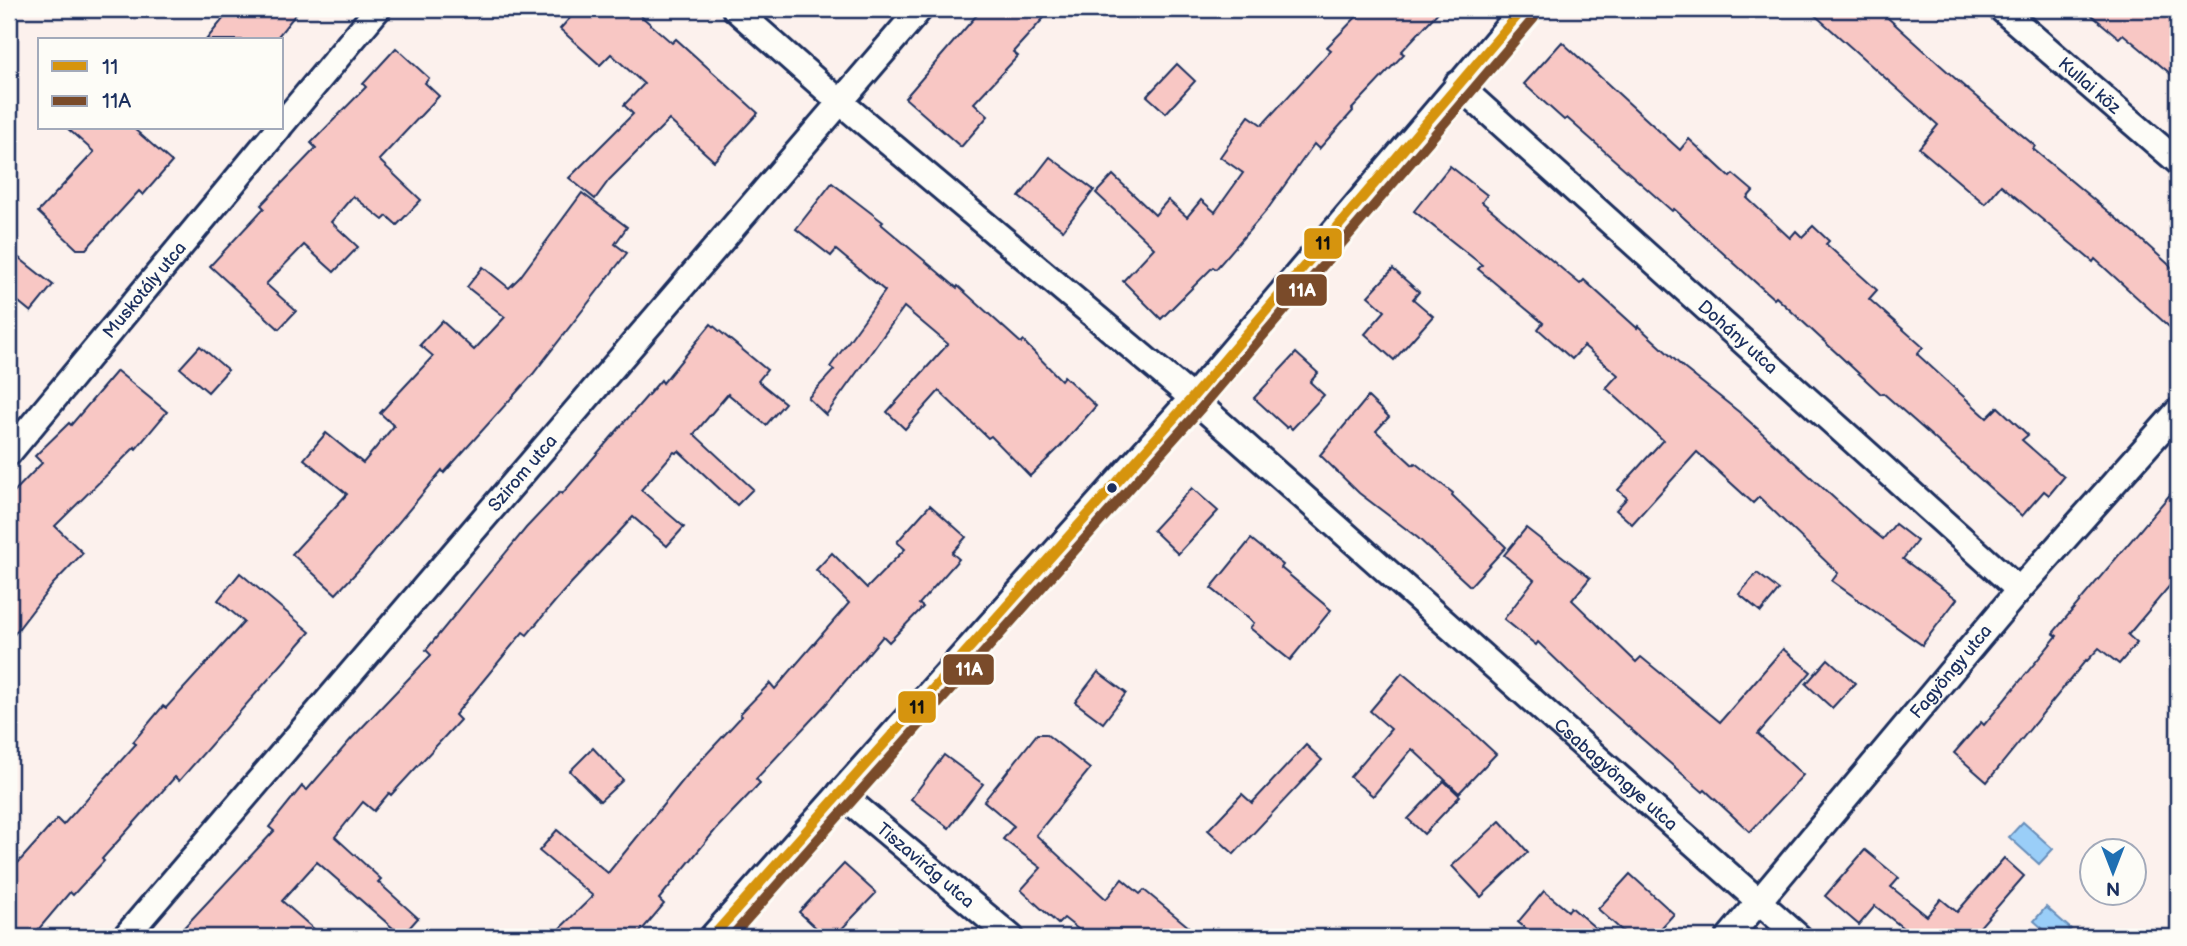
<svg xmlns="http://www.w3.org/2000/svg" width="2187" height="946" viewBox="0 0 2187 946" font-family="'Balsamiq Sans',sans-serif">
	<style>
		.water { fill: #9acef8; stroke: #678eba; stroke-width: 2 }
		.building { fill: #f8c7c4; stroke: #1b2f5e; stroke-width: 2 }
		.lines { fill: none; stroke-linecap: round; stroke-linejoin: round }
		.minor-casing { stroke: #1b2f5e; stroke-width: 30 }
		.minor { stroke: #fdfcf7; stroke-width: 24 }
		.bus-1-casing { stroke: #fdfcf7; stroke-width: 16 }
		.bus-2-casing { stroke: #fdfcf7; stroke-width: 16 }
		.bus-1 { stroke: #d6940e; stroke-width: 10 }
		.bus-2 { stroke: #7a4b2a; stroke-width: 10 }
		.bus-dot { fill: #1b2f5e; stroke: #fdfcf7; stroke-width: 2.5 }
		.labels { text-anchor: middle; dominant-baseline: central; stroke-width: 5; stroke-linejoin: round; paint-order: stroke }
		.street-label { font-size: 18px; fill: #1b2f5e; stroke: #fdfcf7 }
		.line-badge { stroke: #fdfcf7; stroke-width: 2.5 }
		.badge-label { font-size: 19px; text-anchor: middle; font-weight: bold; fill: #fff }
		.pale-badge-label { font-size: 19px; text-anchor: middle; font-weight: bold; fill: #111 }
	</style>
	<rect width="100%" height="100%" fill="#fcf1ed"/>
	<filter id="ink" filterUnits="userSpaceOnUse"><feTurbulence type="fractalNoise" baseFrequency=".0143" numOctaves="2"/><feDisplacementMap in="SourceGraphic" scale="14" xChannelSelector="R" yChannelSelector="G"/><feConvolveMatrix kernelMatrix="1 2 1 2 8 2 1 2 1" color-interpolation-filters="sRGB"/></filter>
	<g filter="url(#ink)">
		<g class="water">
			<polygon points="2023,822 2053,849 2039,864 2009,837"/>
			<polygon points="2046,907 2071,929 2063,937 2052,937 2034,921"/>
		</g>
		<g class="building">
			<polygon points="231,9 300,9 275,40 206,40"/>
			<polygon points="578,9 633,9 672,43 676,39 758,113 714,161 669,120 609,180 595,199 569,178 633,114 624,105 644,84 611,54 600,65 560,29"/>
			<polygon points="982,9 1052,9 1013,52 1018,56 974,103 988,116 961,147 905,98"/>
			<polygon points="1364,9 1441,9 1401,52 1404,54 1352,109 1353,111 1319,149 1314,144 1267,210 1216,269 1213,267 1161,319 1123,281 1154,248 1096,193 1113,175 1155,215 1168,200 1187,217 1201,200 1215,212 1243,173 1220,157 1249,116 1262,125 1331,50 1327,47"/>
			<polygon points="1808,9 1878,9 1968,90 2035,146 2033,149 2135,234 2178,273 2178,335 2095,259 2093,262 2001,185 1985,204 1919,148 1938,125"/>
			<polygon points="2084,9 2158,9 2178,26 2178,80 2123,34 2119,38"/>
			<polygon points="1562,42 1680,150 1689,139 1730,177 1733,174 1753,191 1747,198 1790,238 1796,231 1802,237 1813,226 1829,241 1826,244 1877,290 1869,299 1923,347 1917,354 1987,418 1998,407 2028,435 2022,440 2064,477 2049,495 2044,491 2022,516 1883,393 1881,394 1776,297 1774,299 1674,209 1672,211 1567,118 1564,120 1524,84"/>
			<polygon points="396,48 429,78 425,83 439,96 379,160 421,200 397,225 387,216 383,220 353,196 331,222 358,247 334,272 304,245 266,284 296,311 279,329 210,266 264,208 261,205 316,148 311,143 366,87 363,84"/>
			<polygon points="1177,64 1195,81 1166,113 1147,96"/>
			<polygon points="67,128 133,128 172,162 143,195 139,191 86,249 77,249 38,212 94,152"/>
			<polygon points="1050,157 1094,190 1063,230 1019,197"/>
			<polygon points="1450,166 1487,195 1482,202 1580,284 1584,280 1637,328 1638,326 1685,369 1739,412 1855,517 1883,539 1895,524 1917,541 1903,559 1957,599 1922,645 1832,581 1838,573 1759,497 1753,503 1697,452 1632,524 1616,510 1627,498 1618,490 1663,440 1606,388 1618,375 1584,346 1572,359 1538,329 1543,323 1478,269 1482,265 1414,211"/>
			<polygon points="832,183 883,222 881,224 957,288 958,286 1021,343 1023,341 1061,380 1064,376 1096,406 1060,447 1030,476 991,436 988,438 939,391 905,429 887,412 948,344 904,307 826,415 808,398 834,370 830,367 885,291 836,250 831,256 796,229"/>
			<polygon points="582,193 627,227 615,244 627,253 533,374 444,473 442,470 366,562 336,594 292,554 347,494 304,459 326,433 363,463 394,426 380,413 433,356 420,345 442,321 474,350 505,317 467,287 483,267 509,288 520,277"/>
			<polygon points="9,250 53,285 31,312 9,294"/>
			<polygon points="1393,269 1419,292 1413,299 1433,316 1394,360 1365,334 1385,311 1368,296"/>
			<polygon points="711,324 767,370 758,381 785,403 766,425 728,394 694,434 753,489 737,505 679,451 676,453 674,452 641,490 684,527 667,546 633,517 563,592 527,635 523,632 455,715 460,720 391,795 389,793 374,811 363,802 335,837 381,879 378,882 418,918 402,936 317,862 282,901 323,937 175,937 274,831 269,827 302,786 307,790 352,738 431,655 426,650 526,528 560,492 562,494 661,380 663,383"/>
			<polygon points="200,346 228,370 208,392 180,368"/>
			<polygon points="1296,353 1318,373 1310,382 1324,395 1292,429 1289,426 1287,428 1254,398"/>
			<polygon points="117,371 167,412 136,449 135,447 55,526 83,553 53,584 9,641 9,497 42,463 35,456 69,423 71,425"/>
			<polygon points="1368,397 1389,417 1376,431 1413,465 1415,463 1453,493 1452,495 1506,547 1470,586 1418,538 1359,493 1320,455"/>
			<polygon points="2178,485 2178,576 2128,635 2137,643 2119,664 2099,648 2087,661 2086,660 1987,782 1954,753 1981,722 1984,725 2057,636 2053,633"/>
			<polygon points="1192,488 1218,511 1178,554 1153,530"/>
			<polygon points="930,505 966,537 952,553 959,559 919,604 923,607 889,642 883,636 826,704 756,779 760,783 717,828 659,899 664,904 636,937 551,937 593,896 539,851 557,830 608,873 689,773 742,716 740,714 770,683 775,689 849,603 816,570 832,553 867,588 905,549 897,542"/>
			<polygon points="1526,528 1590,578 1572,600 1636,662 1641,657 1720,722 1783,649 1811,672 1758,734 1803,775 1750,832 1705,790 1703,792 1601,703 1538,642 1536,645 1504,619 1534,580 1504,555"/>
			<polygon points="1251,539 1283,565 1281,568 1331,610 1290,660 1250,628 1254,623 1211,588"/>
			<polygon points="240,573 310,632 179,781 175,777 102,859 104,861 73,895 70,892 32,937 9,937 9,873 57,819 63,825 136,744 133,742 163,706 166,708 244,622 218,600"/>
			<polygon points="1757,573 1779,590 1761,612 1739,594"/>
			<polygon points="1828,659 1855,683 1832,708 1806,684"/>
			<polygon points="1098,672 1126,693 1103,723 1075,702"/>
			<polygon points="1402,673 1470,730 1496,754 1459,793 1412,749 1373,796 1350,777 1391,729 1370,711"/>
			<polygon points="1037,734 1046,734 1090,769 1036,835 1106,899 1122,879 1140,894 1144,890 1201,937 1088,937 1064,918 1058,924 1021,890 1041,868 1003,839 1014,826 984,801"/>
			<polygon points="1306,745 1322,760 1234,854 1208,830 1242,794 1252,803"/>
			<polygon points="593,748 623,780 600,801 570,771"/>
			<polygon points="944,755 983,784 949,828 911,799"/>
			<polygon points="1444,781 1460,796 1424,834 1408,819"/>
			<polygon points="1500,821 1528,852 1481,897 1452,866"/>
			<polygon points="1865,850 1899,878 1891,887 1927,916 1941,899 1957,912 2004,858 2024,876 1978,929 1989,937 1910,937 1912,935 1875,906 1859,925 1825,896"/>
			<polygon points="844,864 876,893 834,937 826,937 799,912"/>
			<polygon points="1630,874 1674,914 1653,937 1629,937 1598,909"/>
			<polygon points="1544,891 1568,911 1571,907 1606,937 1536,937 1518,922"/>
		</g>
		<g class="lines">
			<g class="minor-casing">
				<g id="minor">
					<path id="s1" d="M735 9 839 101 1192 398 1799 937"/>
					<path id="s2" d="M2001 9 2178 162"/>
					<path id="s3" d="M1457 84 2019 590"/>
					<polyline points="282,124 378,9"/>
					<path id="s4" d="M9 453 279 128"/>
					<path id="s5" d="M840 793 1011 937"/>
					<path id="s6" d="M125 937 920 9"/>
					<polyline points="712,937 1192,398 1523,9"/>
					<path id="s7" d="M1729 937 2019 590 2178 411"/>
				</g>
			</g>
			<use href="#minor" class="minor"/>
			<g class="bus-1-casing">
				<polyline id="bus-1" points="712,937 1192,398 1523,9"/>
			</g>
			<g class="bus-2-casing">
				<polyline id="bus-2" points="731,937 1202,407 1534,18"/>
			</g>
			<use href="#bus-1" class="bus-1"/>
			<use href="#bus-2" class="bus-2"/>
		</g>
	</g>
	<circle class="bus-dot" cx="1112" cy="488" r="6"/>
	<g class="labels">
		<g class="street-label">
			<text stroke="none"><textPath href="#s2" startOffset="117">Kullai köz</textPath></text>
			<text stroke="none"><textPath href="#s4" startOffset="212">Muskotály utca</textPath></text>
			<text stroke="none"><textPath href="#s3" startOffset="378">Dohány utca</textPath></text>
			<text stroke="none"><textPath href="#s6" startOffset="611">Szirom utca</textPath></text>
			<text stroke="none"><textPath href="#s7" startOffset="346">Fagyöngy utca</textPath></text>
			<text stroke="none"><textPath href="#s1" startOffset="1167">Csabagyöngye utca</textPath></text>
			<text stroke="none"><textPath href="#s5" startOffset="112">Tiszavirág utca</textPath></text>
		</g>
	</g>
	<g class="line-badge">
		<rect x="1303" y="227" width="40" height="33" rx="7" fill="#d6940e"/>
		<rect x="1275" y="273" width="53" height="34" rx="7" fill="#7a4b2a"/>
		<rect x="942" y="653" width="53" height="33" rx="7" fill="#7a4b2a"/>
		<rect x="897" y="690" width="40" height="34" rx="7" fill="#d6940e"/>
	</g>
	<g class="badge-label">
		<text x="1302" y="297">11A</text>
		<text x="969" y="676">11A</text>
	</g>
	<g class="pale-badge-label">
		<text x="1323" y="250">11</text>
		<text x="917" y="714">11</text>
	</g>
	<rect width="2187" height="946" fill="none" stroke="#fdfcf7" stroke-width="35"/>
	<rect x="18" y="18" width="2152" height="911" fill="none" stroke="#1b2f5e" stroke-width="2.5" filter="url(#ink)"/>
	<rect x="38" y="38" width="245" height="91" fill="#fdfcf7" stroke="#a3aaba" stroke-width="2"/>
	<rect x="52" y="61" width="35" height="10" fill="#d6940e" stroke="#a3aaba" stroke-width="2"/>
	<text x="102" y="74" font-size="21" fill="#1b2f5e">11</text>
	<rect x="52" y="96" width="35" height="10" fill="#7a4b2a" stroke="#a3aaba" stroke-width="2"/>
	<text x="102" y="108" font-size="21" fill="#1b2f5e">11A</text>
	<g transform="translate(2113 872) rotate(180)"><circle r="33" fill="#fdfcf7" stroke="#a3aaba" stroke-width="2"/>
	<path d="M0-5L12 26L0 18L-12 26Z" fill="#1f6fb2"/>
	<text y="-10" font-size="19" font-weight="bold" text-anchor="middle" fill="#1b2f5e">N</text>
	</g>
</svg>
